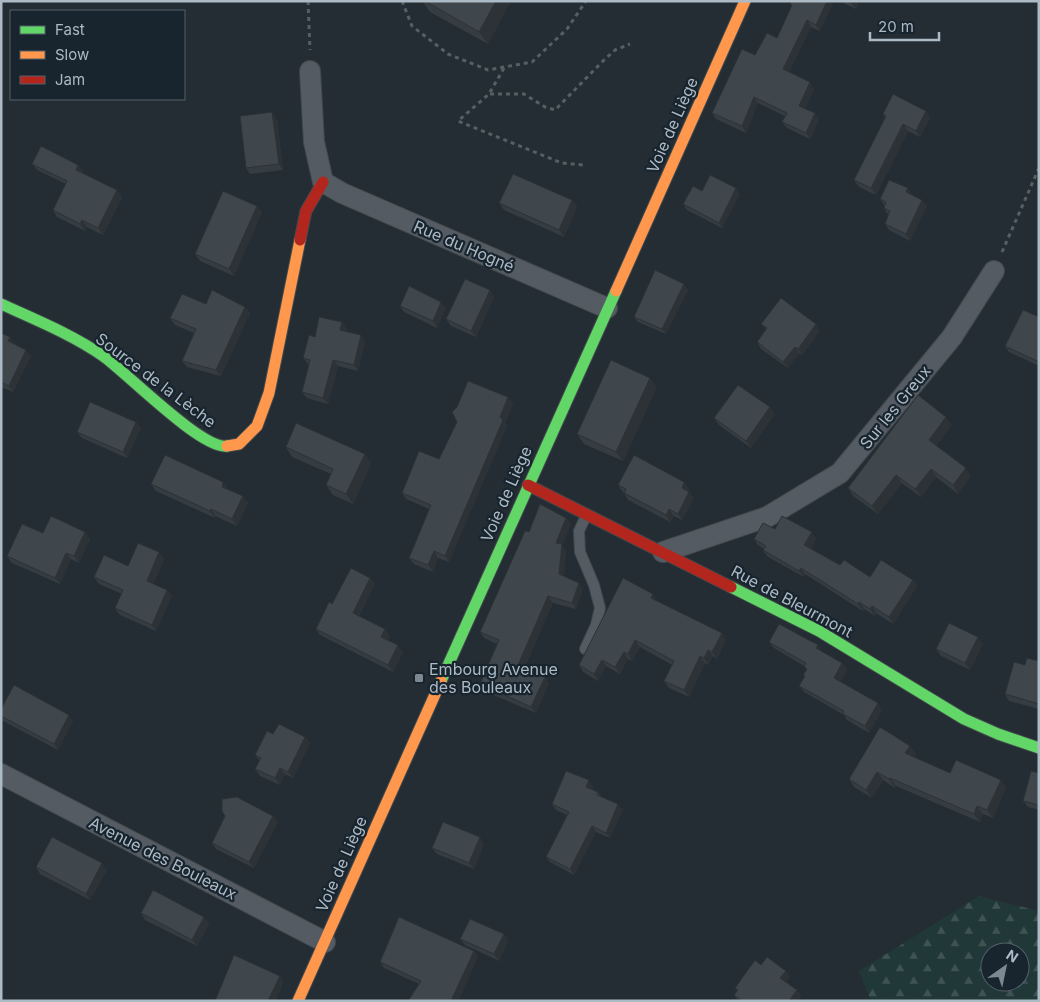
<svg xmlns="http://www.w3.org/2000/svg" width="1040" height="1002" viewBox="0 0 1040 1002" font-family="Inter,sans-serif">
	<style>
		.forest { fill: url(#forest-firs); fill-rule: evenodd }
		.lines { fill: none; stroke-linecap: round; stroke-linejoin: round }
		.lane-casing { stroke: #42494d; stroke-width: 12 }
		.street-casing { stroke: #42494d; stroke-width: 22 }
		.fast-casing { stroke: #42494d; stroke-width: 13 }
		.slow-casing { stroke: #42494d; stroke-width: 13 }
		.jam-casing { stroke: #42494d; stroke-width: 13 }
		.path { stroke: #565f64; stroke-width: 3; stroke-dasharray: 4 4; stroke-linecap: butt }
		.lane { stroke: #545b62; stroke-width: 10 }
		.street { stroke: #545b62; stroke-width: 20 }
		.fast { stroke: #63d668; stroke-width: 11 }
		.slow { stroke: #ff974d; stroke-width: 11 }
		.jam { stroke: #b3261e; stroke-width: 11 }
		.wall { fill: #363d42 }
		.shaded-wall { fill: #2c3236 }
		.building { fill: #3f474d; stroke: #2c3236 }
		.poi-dot { fill: #7c8993; stroke: #18242e; stroke-width: 2 }
		.labels { text-anchor: middle; dominant-baseline: central; stroke-width: 4.5; stroke-linejoin: round; paint-order: stroke }
		.street-label { font-size: 16px; fill: #acbac6; stroke: #18242e }
		.poi-label { font-size: 16px; fill: #acbac6; stroke: #18242e; text-anchor: start }
	</style>
	<defs>
		<pattern id="forest-firs" width="22" height="20" patternUnits="userSpaceOnUse" patternTransform="scale(1.25)"><rect width="22" height="20" fill="#213838"/><path d="M5 1l3.5 6h-7zM16 11l3.5 6h-7z" fill="#3f5353"/></pattern>
	</defs>
	<rect width="100%" height="100%" fill="#242d33"/>
	<path class="forest" d="M979 896 1039 911V1001H871L859 971ZM990 952H1020V982H990Z"/>
	<g class="lines">
		<g class="lane-casing">
			<polyline id="lane" points="585,649 596,625 600,608 594,585 580,552 579,531 586,516"/>
		</g>
		<g class="street-casing">
			<g id="street">
				<polyline points="310,71 314,142 323,182 342,193 607,308"/>
				<polyline points="663,552 767,517 840,473 952,337 994,271"/>
				<polyline points="1,774 325,942"/>
			</g>
		</g>
		<g class="fast-casing">
			<g id="fast">
				<path d="M1 304C36 320 71 334 103 356 127 373 202 450 227 446"/>
				<polyline points="731,587 819,631 964,719 998,734 1039,748"/>
				<polyline points="441,681 616,291"/>
			</g>
		</g>
		<g class="slow-casing">
			<g id="slow">
				<polyline points="616,291 745,1"/>
				<polyline points="227,446 239,444 257,426 269,393 300,240"/>
				<polyline points="298,1001 441,681"/>
			</g>
		</g>
		<g class="jam-casing">
			<g id="jam">
				<polyline points="300,240 306,211 323,182"/>
				<polyline points="528,485 731,587"/>
			</g>
		</g>
		<g class="path">
			<polyline points="308,1 310,50"/>
			<polyline points="402,1 412,26 448,54 488,70 532,62 567,29 586,1"/>
			<polyline points="504,68 489,94 458,121 562,163 583,165"/>
			<polyline points="490,94 524,94 545,107 555,110 604,60 615,50 630,44"/>
			<polyline points="1002,252 1039,168"/>
		</g>
		<use href="#lane" class="lane"/>
		<use href="#street" class="street"/>
		<use href="#fast" class="fast"/>
		<use href="#slow" class="slow"/>
		<use href="#jam" class="jam"/>
	</g>
	<g class="wall">
		<polygon points="422,1 511,1 488,44 430,12"/>
		<polygon points="791,1 834,1 820,31 811,27 789,72 814,89 805,109 815,113 819,120 810,139 787,128 782,122 785,116 758,103 746,133 716,119 712,113 755,55 777,38 792,6 790,4"/>
		<polygon points="839,1 859,1 856,9"/>
		<polygon points="926,111 930,118 920,137 908,131 876,195 859,187 854,180 885,118 883,114"/>
		<polygon points="277,119 283,170 250,174 246,168"/>
		<polygon points="32,164 78,165 83,171 82,173 117,190 122,197 103,235 87,227 85,231 57,217 53,210 66,184 37,170"/>
		<polygon points="702,191 740,194 722,228 687,210 683,204"/>
		<polygon points="912,194 927,206 910,241 889,230 885,224 888,215 884,208 885,206 880,199"/>
		<polygon points="572,200 577,207 564,237 504,210 499,203"/>
		<polygon points="257,206 262,212 234,276 200,261 195,254"/>
		<polygon points="490,290 494,297 476,337 451,326 446,319"/>
		<polygon points="688,290 666,334 638,322 634,317"/>
		<polygon points="400,306 446,308 437,328 404,312"/>
		<polygon points="245,307 250,313 221,376 187,367 182,361 194,333 175,325 170,318"/>
		<polygon points="1039,317 1039,366 1009,352 1005,346"/>
		<polygon points="342,322 347,329 346,332 365,342 358,371 338,366 328,404 307,398 302,392 309,365 303,358 315,337"/>
		<polygon points="762,324 820,331 802,355 799,353 788,368 761,349 757,342 766,330"/>
		<polygon points="1,333 31,356 13,392 1,387"/>
		<polygon points="657,387 623,461 584,444 577,434"/>
		<polygon points="508,397 513,404 505,423 507,426 449,562 438,558 433,572 414,564 409,558 429,509 406,499 402,493"/>
		<polygon points="775,414 751,448 719,425 714,418"/>
		<polygon points="136,422 141,428 127,458 82,438 77,432"/>
		<polygon points="952,425 936,446 971,476 958,494 936,477 921,497 902,483 878,514 853,496 848,488"/>
		<polygon points="286,447 365,454 371,464 353,504 333,495 326,485 331,474 292,457"/>
		<polygon points="223,482 228,489 243,496 248,503 237,526 215,516 215,518 156,491 151,484"/>
		<polygon points="684,482 689,489 688,491 694,498 682,520 674,516 670,522 628,500 624,493 623,492 618,485"/>
		<polygon points="566,518 571,524 562,545 566,551 564,576 583,589 576,609 553,603 524,668 545,677 549,683 536,713 484,691 480,684 497,644 484,638 480,632 529,532"/>
		<polygon points="775,529 816,539 811,549 840,565 870,577 913,580 917,586 893,624 876,613 875,616 864,609 863,611 805,574 804,577 768,557 763,550 764,549 758,545 754,539"/>
		<polygon points="85,532 90,539 79,563 71,559 60,584 12,563 7,556 43,533"/>
		<polygon points="159,552 164,559 153,584 167,590 172,596 156,631 120,615 115,608 122,594 99,584 94,577 128,566"/>
		<polygon points="370,578 375,584 359,616 385,629 390,636 388,640 403,652 393,672 320,635 316,629 332,604"/>
		<polygon points="657,601 726,640 717,659 713,656 708,665 705,663 689,697 669,688 664,681 672,665 640,647 632,661 628,659 620,674 606,666 598,681 583,672 579,665"/>
		<polygon points="769,642 818,645 822,652 842,663 847,670 840,682 882,710 869,733 847,720 844,715 804,692 799,686 805,677 803,675 806,670 804,666 774,648"/>
		<polygon points="983,644 970,670 941,656 936,649"/>
		<polygon points="1039,661 1039,709 1009,701 1005,694 1025,665"/>
		<polygon points="1,709 73,721 58,750 3,721 1,718"/>
		<polygon points="273,734 305,737 310,743 293,778 285,774 280,785 260,776 255,769 260,761 255,755"/>
		<polygon points="910,746 916,754 914,757 950,773 1001,780 1006,788 993,818 983,814 980,822 896,786 895,788 883,780 872,798 854,787 849,779"/>
		<polygon points="1039,773 1039,810 1028,807 1023,801"/>
		<polygon points="593,786 592,790 598,792 601,796 623,810 610,838 596,832 574,875 550,862 546,857 567,815 556,810 552,804"/>
		<polygon points="273,816 278,822 254,868 216,849 212,843"/>
		<polygon points="484,844 474,869 437,854 432,848"/>
		<polygon points="36,867 107,870 90,900 40,874"/>
		<polygon points="141,913 204,917 209,924 197,946 145,920"/>
		<polygon points="504,934 508,941 499,961 465,945 460,939"/>
		<polygon points="474,951 478,957 419,984 384,968 380,962"/>
		<polygon points="761,965 786,971 790,977 786,982 797,990 801,996 798,1001 738,1001 734,995 737,991 735,988"/>
	</g>
	<g class="shaded-wall">
		<polygon points="496,1 511,1 488,44 479,32"/>
		<polygon points="827,1 834,1 820,31 816,25"/>
		<polygon points="852,1 859,1 856,9 851,3"/>
		<polygon points="807,20 811,27 787,76 783,69"/>
		<polygon points="810,82 814,89 803,112 799,106"/>
		<polygon points="754,97 758,103 746,133 742,126"/>
		<polygon points="926,111 930,118 920,137 916,131"/>
		<polygon points="272,112 277,119 283,170 279,164"/>
		<polygon points="815,113 819,120 810,139 806,133"/>
		<polygon points="903,124 908,131 876,195 871,188"/>
		<polygon points="78,165 83,171 81,176 76,170"/>
		<polygon points="736,188 740,194 722,228 719,223"/>
		<polygon points="908,188 912,194 910,198 906,192"/>
		<polygon points="117,190 122,197 103,235 98,228"/>
		<polygon points="572,200 577,207 564,237 559,230"/>
		<polygon points="922,200 927,206 910,241 906,234"/>
		<polygon points="257,206 262,212 234,276 229,269"/>
		<polygon points="82,220 87,227 85,231 80,224"/>
		<polygon points="684,284 688,290 666,334 662,329"/>
		<polygon points="490,290 494,297 476,337 471,331"/>
		<polygon points="441,302 446,308 437,328 433,321"/>
		<polygon points="245,307 250,313 221,376 216,370"/>
		<polygon points="342,322 347,329 345,336 340,330"/>
		<polygon points="816,324 820,331 802,355 798,349"/>
		<polygon points="361,335 365,342 358,371 354,365"/>
		<polygon points="10,337 14,343 13,347 8,341"/>
		<polygon points="795,347 799,353 788,368 783,362"/>
		<polygon points="26,350 31,356 13,392 9,386"/>
		<polygon points="333,360 338,366 328,404 323,398"/>
		<polygon points="650,378 657,387 623,461 616,452"/>
		<polygon points="508,397 513,404 505,423 507,426 449,562 445,556"/>
		<polygon points="770,407 775,414 751,448 746,441"/>
		<polygon points="946,417 952,425 935,448 929,440"/>
		<polygon points="136,422 141,428 127,458 123,452"/>
		<polygon points="365,454 371,464 353,504 346,494"/>
		<polygon points="966,468 971,476 958,494 953,485"/>
		<polygon points="931,469 936,477 921,497 915,489"/>
		<polygon points="896,475 902,483 878,514 872,506"/>
		<polygon points="223,482 228,489 226,493 222,487"/>
		<polygon points="684,482 689,489 686,494 682,488"/>
		<polygon points="689,492 694,498 682,520 678,514"/>
		<polygon points="243,496 248,503 237,526 232,519"/>
		<polygon points="211,509 215,516 215,518 210,511"/>
		<polygon points="669,509 674,516 670,522 666,515"/>
		<polygon points="566,518 571,524 562,545 566,551 564,580 559,574 556,543"/>
		<polygon points="85,532 90,539 79,563 74,556"/>
		<polygon points="812,532 816,539 809,552 804,545"/>
		<polygon points="434,551 438,558 433,572 428,565"/>
		<polygon points="159,552 164,559 151,588 147,581"/>
		<polygon points="66,553 71,559 60,584 55,578"/>
		<polygon points="801,568 805,574 804,577 799,571"/>
		<polygon points="370,578 375,584 357,619 353,613"/>
		<polygon points="913,580 917,586 893,624 889,617"/>
		<polygon points="579,583 583,589 576,609 572,603"/>
		<polygon points="167,590 172,596 156,631 152,625"/>
		<polygon points="653,594 657,601 651,598"/>
		<polygon points="548,596 553,603 522,671 518,665"/>
		<polygon points="859,602 864,609 863,611 858,604"/>
		<polygon points="872,606 876,613 875,616 870,609"/>
		<polygon points="385,629 390,636 386,644 381,637"/>
		<polygon points="722,633 726,640 717,659 712,652"/>
		<polygon points="978,637 983,644 970,670 965,663"/>
		<polygon points="635,640 640,647 632,661 628,654"/>
		<polygon points="398,645 403,652 393,672 388,665"/>
		<polygon points="818,645 822,651 820,655 816,648"/>
		<polygon points="708,650 713,656 708,665 704,658"/>
		<polygon points="624,652 628,659 620,674 615,667"/>
		<polygon points="700,656 705,663 689,697 684,690"/>
		<polygon points="602,660 606,666 598,681 594,674"/>
		<polygon points="842,663 847,670 839,685 834,678"/>
		<polygon points="545,677 549,683 536,713 531,707"/>
		<polygon points="878,703 882,710 869,733 865,726"/>
		<polygon points="69,715 73,721 58,750 54,744"/>
		<polygon points="305,737 310,743 293,778 288,772"/>
		<polygon points="910,746 916,754 911,762 905,753"/>
		<polygon points="280,768 285,774 280,785 275,778"/>
		<polygon points="877,772 883,780 872,798 866,790"/>
		<polygon points="890,778 896,786 895,788 889,779"/>
		<polygon points="589,780 593,786 590,793 586,787"/>
		<polygon points="1001,780 1006,788 993,818 987,810"/>
		<polygon points="618,804 623,810 610,838 606,833"/>
		<polygon points="977,806 983,814 980,822 974,814"/>
		<polygon points="273,816 278,822 254,868 249,862"/>
		<polygon points="592,826 596,832 574,875 570,869"/>
		<polygon points="480,837 484,844 474,869 469,863"/>
		<polygon points="102,863 107,870 90,900 86,894"/>
		<polygon points="204,917 209,924 197,946 192,940"/>
		<polygon points="504,934 508,941 499,961 494,954"/>
		<polygon points="474,951 478,957 459,1001 451,1001"/>
		<polygon points="786,971 790,977 785,985 780,978"/>
		<polygon points="280,976 284,982 276,1001 268,1001"/>
		<polygon points="797,990 801,996 798,1001 789,1001"/>
	</g>
	<g class="building">
		<polygon points="425,1 496,1 479,32"/>
		<polygon points="791,1 827,1 816,25 807,20 783,69 810,82 799,106 815,113 806,133 782,122 787,113 754,97 742,126 712,113 742,49 755,55 767,33 777,38 792,5 790,4"/>
		<polygon points="893,94 926,111 916,131 903,124 871,188 854,180 886,116 883,114"/>
		<polygon points="272,112 279,164 246,168 240,116"/>
		<polygon points="41,146 78,165 76,170 117,190 98,228 82,220 80,224 53,210 67,181 32,164"/>
		<polygon points="513,174 572,200 559,230 499,203"/>
		<polygon points="710,175 736,188 719,223 683,204 693,186 702,191"/>
		<polygon points="889,180 908,188 906,192 922,200 906,234 885,224 890,211 884,208 886,202 880,199"/>
		<polygon points="223,191 257,206 229,269 195,254"/>
		<polygon points="655,270 684,284 662,329 634,317"/>
		<polygon points="465,279 490,290 471,331 446,319"/>
		<polygon points="409,286 441,302 433,321 400,306"/>
		<polygon points="212,290 245,307 216,370 182,361 196,329 170,318 182,294 206,304"/>
		<polygon points="781,298 816,324 798,349 795,347 783,362 757,342 767,328 761,324"/>
		<polygon points="1023,310 1039,317 1039,362 1005,346"/>
		<polygon points="319,317 342,322 340,330 361,335 354,365 333,360 323,398 302,392 310,360 303,358 309,335 315,337"/>
		<polygon points="1,333 10,337 8,341 26,350 9,386 1,382"/>
		<polygon points="611,360 650,378 616,452 577,434"/>
		<polygon points="468,381 508,397 500,417 503,420 445,556 434,551 428,565 409,558 431,505 402,493 419,451 439,459 457,422 452,412 457,407"/>
		<polygon points="738,385 770,407 746,441 714,418"/>
		<polygon points="918,395 946,417 929,440 966,468 953,485 931,469 915,489 896,475 872,506 848,488"/>
		<polygon points="90,402 136,422 123,452 77,432"/>
		<polygon points="296,423 365,454 346,494 326,485 333,469 286,447"/>
		<polygon points="165,455 223,482 222,487 243,496 232,519 211,509 210,511 151,484"/>
		<polygon points="634,455 684,482 682,488 689,492 678,514 669,509 666,515 624,493 626,489 618,485"/>
		<polygon points="540,504 566,518 556,543 562,544 559,574 579,583 572,603 548,596 518,665 545,677 531,707 480,684 499,640 480,632 525,531 529,532"/>
		<polygon points="51,516 85,532 74,556 66,553 55,578 7,556 22,524 43,533"/>
		<polygon points="782,516 812,532 804,545 840,565 844,560 870,577 881,560 913,580 889,617 872,606 870,609 859,602 858,604 801,568 799,571 763,550 766,546 754,539 763,523 775,529"/>
		<polygon points="138,543 159,552 147,581 167,590 152,625 115,608 123,590 94,577 104,555 128,566"/>
		<polygon points="351,568 370,578 353,613 385,629 381,637 398,645 388,665 316,629 329,602 332,604"/>
		<polygon points="623,578 653,594 651,598 722,633 712,652 708,650 704,658 700,656 684,690 664,681 674,661 635,640 628,654 624,652 615,667 602,660 594,674 579,665"/>
		<polygon points="949,623 978,637 965,663 936,649"/>
		<polygon points="779,624 818,645 816,648 842,663 834,678 878,703 865,726 843,714 844,711 799,686 805,676 803,675 807,669 804,666 806,663 769,642"/>
		<polygon points="1027,658 1039,661 1039,704 1005,694 1014,662 1025,665"/>
		<polygon points="14,685 69,715 54,744 1,716 1,709"/>
		<polygon points="279,724 305,737 288,772 280,768 275,778 255,769 261,758 255,755 267,731 273,734"/>
		<polygon points="880,727 910,746 905,753 950,773 956,760 1001,780 987,810 977,806 974,814 890,778 889,779 877,772 866,790 849,779"/>
		<polygon points="566,771 589,780 586,787 598,792 597,795 618,804 606,833 592,826 570,869 546,857 569,812 552,804"/>
		<polygon points="1031,771 1039,773 1039,805 1023,801"/>
		<polygon points="237,797 273,816 249,862 212,843 225,816 222,811 222,799"/>
		<polygon points="443,822 480,837 469,863 432,848"/>
		<polygon points="52,837 102,863 86,894 36,867"/>
		<polygon points="153,890 204,917 192,940 141,913"/>
		<polygon points="399,917 474,951 451,1001 408,1001 421,981 380,962"/>
		<polygon points="470,919 504,934 494,954 460,939"/>
		<polygon points="234,955 280,976 268,1001 215,1001"/>
		<polygon points="767,957 786,971 780,978 797,990 789,1001 742,1001 734,995 738,990 735,988 755,960 761,965"/>
	</g>
	<rect class="poi-dot" x="414" y="673" width="10" height="10" rx="2.5"/>
	<g class="labels">
		<g class="street-label">
			<text transform="translate(672 125) rotate(-66)">Voie de Liège</text>
			<text transform="translate(464 246) rotate(23)">Rue du Hogné</text>
			<text transform="translate(156 380) rotate(37)">Source de la Lèche</text>
			<text transform="translate(895 407) rotate(-51)">Sur les Greux</text>
			<text transform="translate(506 494) rotate(-66)">Voie de Liège</text>
			<text transform="translate(792 601) rotate(28)">Rue de Bleurmont</text>
			<text transform="translate(163 858) rotate(27)">Avenue des Bouleaux</text>
			<text transform="translate(341 864) rotate(-66)">Voie de Liège</text>
		</g>
		<g class="poi-label">
			<text x="429" y="669">Embourg Avenue<tspan x="429" dy="18">des Bouleaux</tspan></text>
		</g>
	</g>
	<rect width="1040" height="1002" fill="none" stroke="#acbac6" stroke-width="5"/>
	<rect x="10" y="10" width="175" height="90" fill="#18242e" stroke="#53606b"/>
	<rect x="20" y="26" width="25" height="8" fill="#63d668" stroke="#53606b"/>
	<text x="55" y="35" font-size="15" fill="#acbac6">Fast</text>
	<rect x="20" y="51" width="25" height="8" fill="#ff974d" stroke="#53606b"/>
	<text x="55" y="60" font-size="15" fill="#acbac6">Slow</text>
	<rect x="20" y="76" width="25" height="8" fill="#b3261e" stroke="#53606b"/>
	<text x="55" y="85" font-size="15" fill="#acbac6">Jam</text>
	<g transform="translate(1005 967) rotate(33)"><circle r="24" fill="#18242e" stroke="#53606b"/>
	<path d="M0-4L9 19L0 12L-9 19Z" fill="#7c8993"/>
	<text y="-8" font-size="14" font-weight="bold" text-anchor="middle" fill="#acbac6">N</text>
	</g>
	<path d="M870 32v8h69v-8" fill="none" stroke="#acbac6" stroke-width="2.5"/>
	<text x="878" y="32" font-size="15" fill="#acbac6" stroke="#18242e" stroke-width="4" paint-order="stroke">20 m</text>
</svg>
